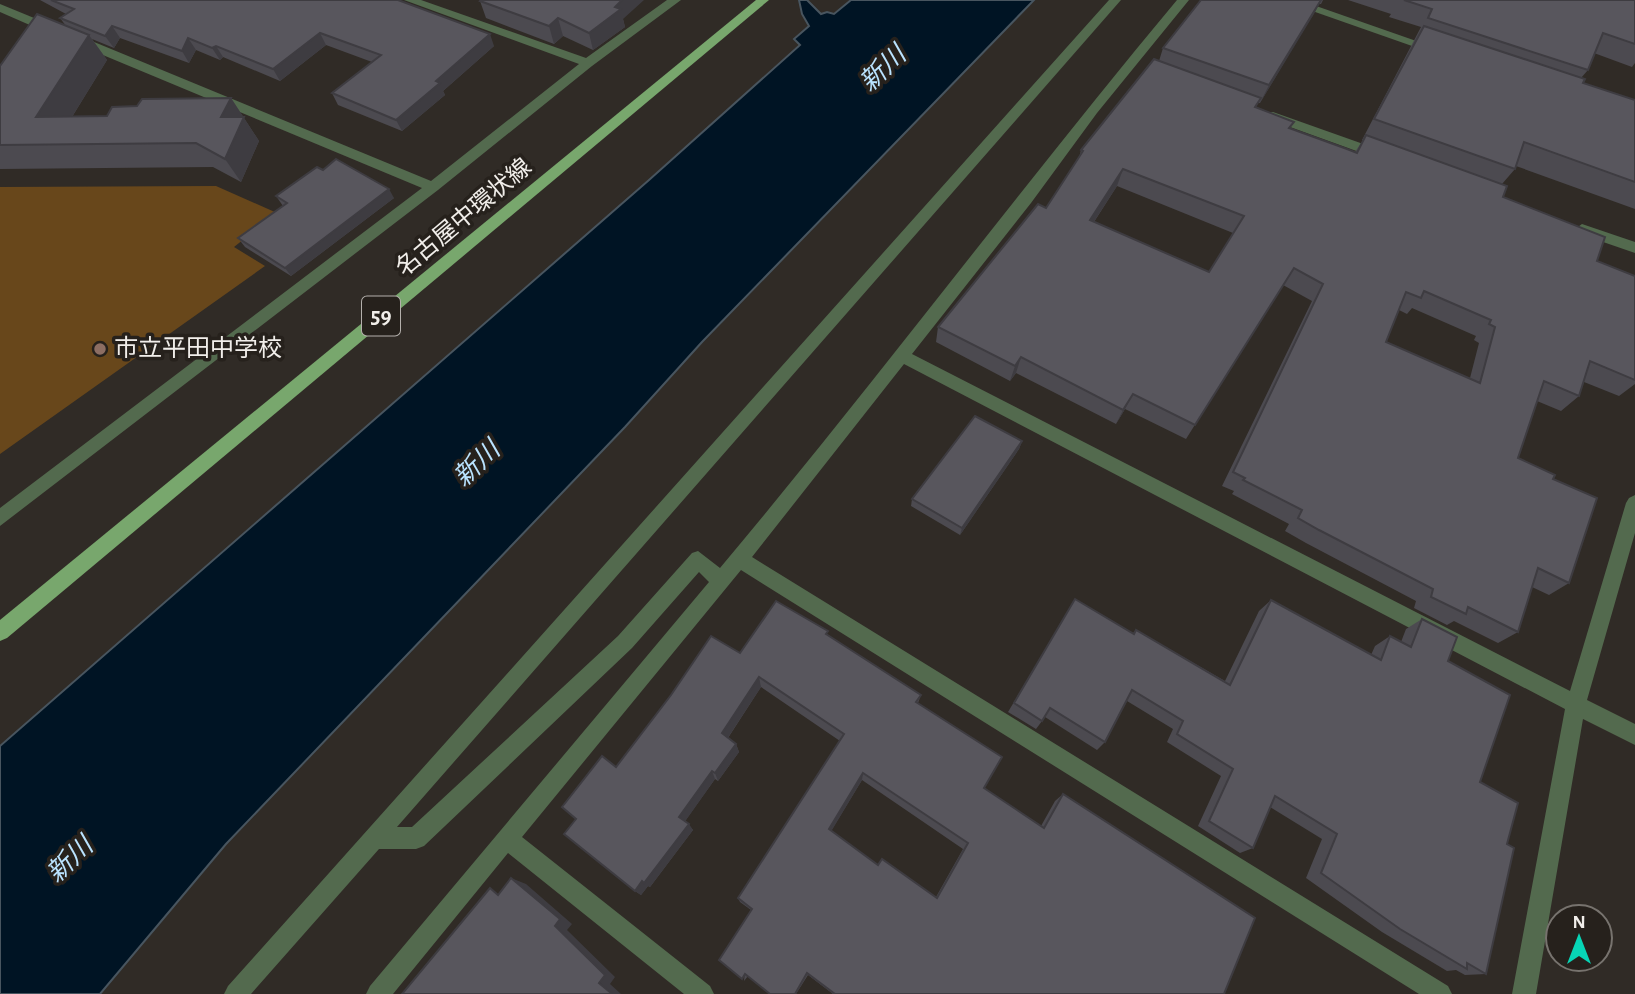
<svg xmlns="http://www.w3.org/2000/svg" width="1635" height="994" viewBox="0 0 1635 994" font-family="'Alegreya Sans','Noto Sans JP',sans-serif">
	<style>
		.green { fill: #68471b }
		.water { fill: #001424; stroke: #48555f; stroke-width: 2 }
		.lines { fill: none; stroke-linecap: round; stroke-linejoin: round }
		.minor { fill: #536a4e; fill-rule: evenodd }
		.major { fill: #78a76d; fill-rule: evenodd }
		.wall { fill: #4c4a50; fill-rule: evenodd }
		.shaded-wall { fill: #3e3c41 }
		.building { fill: #58565d; stroke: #3e3c41; stroke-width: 2; fill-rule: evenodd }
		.education-dot { fill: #8d6e63; stroke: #26211c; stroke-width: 2.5 }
		.labels { text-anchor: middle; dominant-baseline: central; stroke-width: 7; stroke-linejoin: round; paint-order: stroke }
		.shield { fill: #26211c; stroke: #b4b0ac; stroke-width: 2 }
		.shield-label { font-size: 23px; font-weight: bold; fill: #f1eeea }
		.street-label { font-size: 24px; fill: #f1eeea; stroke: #26211c }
		.poi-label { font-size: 24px; fill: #f1eeea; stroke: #26211c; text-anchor: start }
		.water-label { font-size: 26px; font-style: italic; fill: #bae3ff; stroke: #26211c }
	</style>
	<rect width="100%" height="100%" fill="#302b26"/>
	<polygon class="green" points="216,186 277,213 234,247 265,266 0,454 0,187"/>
	<polygon class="water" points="799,0 807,0 821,14 827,12 834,14 851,0 1034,0 702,342 625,427 226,844 100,994 0,994 0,746 649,180 800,45 794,39 809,26 802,14"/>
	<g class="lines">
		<g class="minor">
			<polygon points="404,0 421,0 586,58 667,0 681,0 592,66 438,190 0,526 0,508 422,188 74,43 74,37 82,37 431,181 579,64"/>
			<path d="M1109 0H1121L397 827H412L618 636 692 553 698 551 720 568C876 382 1021 187 1177 0H1189L1097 113 1031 203 912 354 1570 691 1626 503 1629 498 1635 495V533L1587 700 1635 724V745L1583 719 1536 994H1512L1565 709 904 364 752 557 1448 986 1452 994H1419L741 570 522 837 710 986 714 994H684L508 853 393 994H366L370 986 709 582 699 572 632 648 424 846 416 849H379L251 994H224L228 986Z"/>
			<polygon points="1281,0 1299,0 1442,50 1436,54 1432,53"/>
			<polygon points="0,4 56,27 58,30 56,33 48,33 0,12"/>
			<polygon points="1273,112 1383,151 1385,154 1378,159 1373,157 1268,119 1268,113"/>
			<polygon points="1582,224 1635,242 1635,253 1577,233 1575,229"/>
		</g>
		<polygon class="major" points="756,0 769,0 7,638 0,641 0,620"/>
	</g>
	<g class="wall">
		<polygon points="40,0 398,0 494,46 443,91 445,95 402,131 338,105 332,93 372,62 326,45 280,81 223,57 220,60 196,50 189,63 120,38 114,48 92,39 107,60 72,117 107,116 137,106 231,98 259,141 241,182 213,167 0,169 0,66 66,26 60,18 66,14"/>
		<path d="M1201 0H1323L1321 4H1319L1260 103H1258L1256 107 1294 122 1290 128 1355 152 1363 140H1362L1421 27 1389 17 1391 14 1348 0H1635V63L1632 67 1594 53 1588 70 1581 78 1583 83 1635 100V209L1516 166 1515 169 1502 184 1503 197 1597 261 1635 276V384L1619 396 1584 382 1579 396 1561 411 1537 401 1518 458 1553 479 1569 583 1549 595 1532 587 1518 632 1498 643 1454 621 1447 625 1414 608 1416 601 1306 543 1285 531 1289 524 1232 494 1234 491 1222 486 1312 301 1283 285 1186 439 1125 409 1116 424 1016 373 1010 381 936 342 938 327 1046 208 1079 158 1081 150 1159 61 1163 48ZM1117 186 1233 233 1209 272 1094 222ZM1412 308 1476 336 1474 340 1479 343 1470 378 1386 342 1399 310 1407 314Z"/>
		<polygon points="480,1 623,19 625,27 593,50 563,36 554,44 486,18"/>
		<polygon points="323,170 394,198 291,276 245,247 238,238 283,206 276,196"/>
		<polygon points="1022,441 1019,449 960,535 911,506 912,499"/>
		<polygon points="1075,599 1133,633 1136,630 1225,681 1259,611 1271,600 1371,655 1375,646 1390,636 1401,642 1406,629 1422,619 1448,661 1480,782 1507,844 1486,974 1465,975 1456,970 1447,971 1382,932 1306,878 1322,839 1270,807 1253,848 1240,853 1198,826 1221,776 1167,742 1173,729 1127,701 1105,742 1097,750 1045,717 1036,729 1008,712"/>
		<path d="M828 635 921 695 918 703 984 788 1041 826 1055 801 1063 794 1224 994H833L808 975 796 994H770L748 976 744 981 751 910 740 902 738 898 840 741 761 687 728 738 736 744 739 752 718 781 715 779 685 821 693 830 650 887 648 886 641 895 635 891 616 767 740 653ZM862 780 963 849 936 897 878 865 831 831Z"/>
	</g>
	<g class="shaded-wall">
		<polygon points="622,0 644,0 623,19 625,27 593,50 589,33"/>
		<polygon points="1321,0 1314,14 1260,103 1269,85"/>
		<polygon points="558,18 563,36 554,44 549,26"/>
		<polygon points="112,26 120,38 114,48 105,36"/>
		<polygon points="320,33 326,45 280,81 273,69"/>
		<polygon points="490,34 494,46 443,91 445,95 402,131 396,120 436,81"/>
		<polygon points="89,35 107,60 57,141 36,117"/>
		<polygon points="188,38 196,50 189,63 182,51"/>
		<polygon points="216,46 223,57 220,60 212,48"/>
		<polygon points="231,98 259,141 241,182 225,159 221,117"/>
		<polygon points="1123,169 1117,186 1084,237 1090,220"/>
		<polygon points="389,189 394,198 291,276 285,268"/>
		<polygon points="1021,357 1016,373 1010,381 1015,366"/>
		<polygon points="1133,394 1125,409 1116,424 1123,410"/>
		<polygon points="1022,441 1019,449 960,535 962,528"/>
		<polygon points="759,677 761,687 725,742 722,733"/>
		<polygon points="736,744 739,752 718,781 715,773"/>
		<polygon points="712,771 715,779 684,823 679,817"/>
		<polygon points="863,773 862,780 829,835 829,829"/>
		<polygon points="689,824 693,830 650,887 648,886 641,895 635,891"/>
		<polygon points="511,878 526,884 572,924 567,930 615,977 610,984 621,994 610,994"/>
	</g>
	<g class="building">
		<polygon points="51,0 398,0 490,34 436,81 440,83 396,120 332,93 381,55 320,33 273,69 216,46 212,48 188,38 182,51 112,26 105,36 60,18 74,9"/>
		<polygon points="481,0 622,0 615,7 621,9 589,33 558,18 549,26 480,1"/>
		<polygon points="1201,0 1321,0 1269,85 1163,48"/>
		<polygon points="1404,0 1635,0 1635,44 1603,33 1588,70 1428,18 1432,9"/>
		<polygon points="37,14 89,35 36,117 107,116 112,107 137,106 142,99 231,98 221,117 244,117 225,159 196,143 0,145 0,66"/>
		<polygon points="1424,26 1585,79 1583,83 1635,100 1635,182 1524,142 1515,169 1374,119"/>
		<path d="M1154 59 1261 98 1255 107 1294 122 1289 128 1347 149 1357 153 1366 135 1507 186 1503 197 1605 237 1597 261 1635 276V380L1590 361 1579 396 1544 381 1518 458 1555 475 1553 479 1597 498 1569 583 1538 568 1518 632 1468 607 1466 614 1431 597 1433 589 1319 530 1298 518 1302 510 1243 480 1245 478 1233 472 1323 284 1294 268 1195 425 1133 394 1123 410 1021 357 1015 366 938 327 1038 204 1046 208 1083 151 1081 150ZM1123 169 1244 216 1209 272 1090 220ZM1424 291 1491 320 1489 324 1495 327 1480 383 1386 342 1406 292 1421 298Z"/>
		<polygon points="336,159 389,189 285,268 238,238 287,203 276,196 317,167 323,170"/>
		<polygon points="975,416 1022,441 962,528 912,499"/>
		<polygon points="1075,599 1134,634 1136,630 1230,685 1271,600 1381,660 1390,636 1411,647 1422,619 1457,637 1448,661 1510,695 1480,782 1518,803 1507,844 1514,848 1486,974 1467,963 1467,969 1400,929 1321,873 1337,834 1275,796 1253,848 1209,821 1233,769 1177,734 1183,721 1132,690 1105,742 1050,708 1042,721 1014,703"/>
		<path d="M776 601 828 631 826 634 921 695 916 702 1002 757 984 788 1044 828 1063 794 1255 918 1224 994H835L807 973 795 994H770L745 974 742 979 719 960 752 909 738 898 844 734 759 677 722 733 736 744 715 773 712 771 679 817 689 824 644 883 642 881 635 891 564 834 576 819 562 807 602 756 616 767 671 695 711 636 740 653ZM863 773 968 843 937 898 882 859 878 865 829 829Z"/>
		<polygon points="511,878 560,919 555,926 605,975 599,983 611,993 610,994 402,994 490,888 498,895"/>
	</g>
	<circle class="education-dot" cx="100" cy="349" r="7"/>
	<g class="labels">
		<rect class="shield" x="362" y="296.5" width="38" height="39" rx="5"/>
		<g class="shield-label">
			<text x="381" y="316">59</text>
		</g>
		<g class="street-label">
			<text transform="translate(464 218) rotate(-40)">名古屋中環状線</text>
		</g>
		<g class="poi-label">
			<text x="114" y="349">市立平田中学校</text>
		</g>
		<g class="water-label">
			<text transform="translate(883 69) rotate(-44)">新川</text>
			<text transform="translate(477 464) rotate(-44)">新川</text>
			<text transform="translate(70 860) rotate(-44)">新川</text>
		</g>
	</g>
	<g transform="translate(1579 938)"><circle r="33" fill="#26211c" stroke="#77736e" stroke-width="2"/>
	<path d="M0-5L12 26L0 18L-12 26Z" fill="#07d5b6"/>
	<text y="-10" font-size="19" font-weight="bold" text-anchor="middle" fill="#f1eeea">N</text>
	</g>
</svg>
